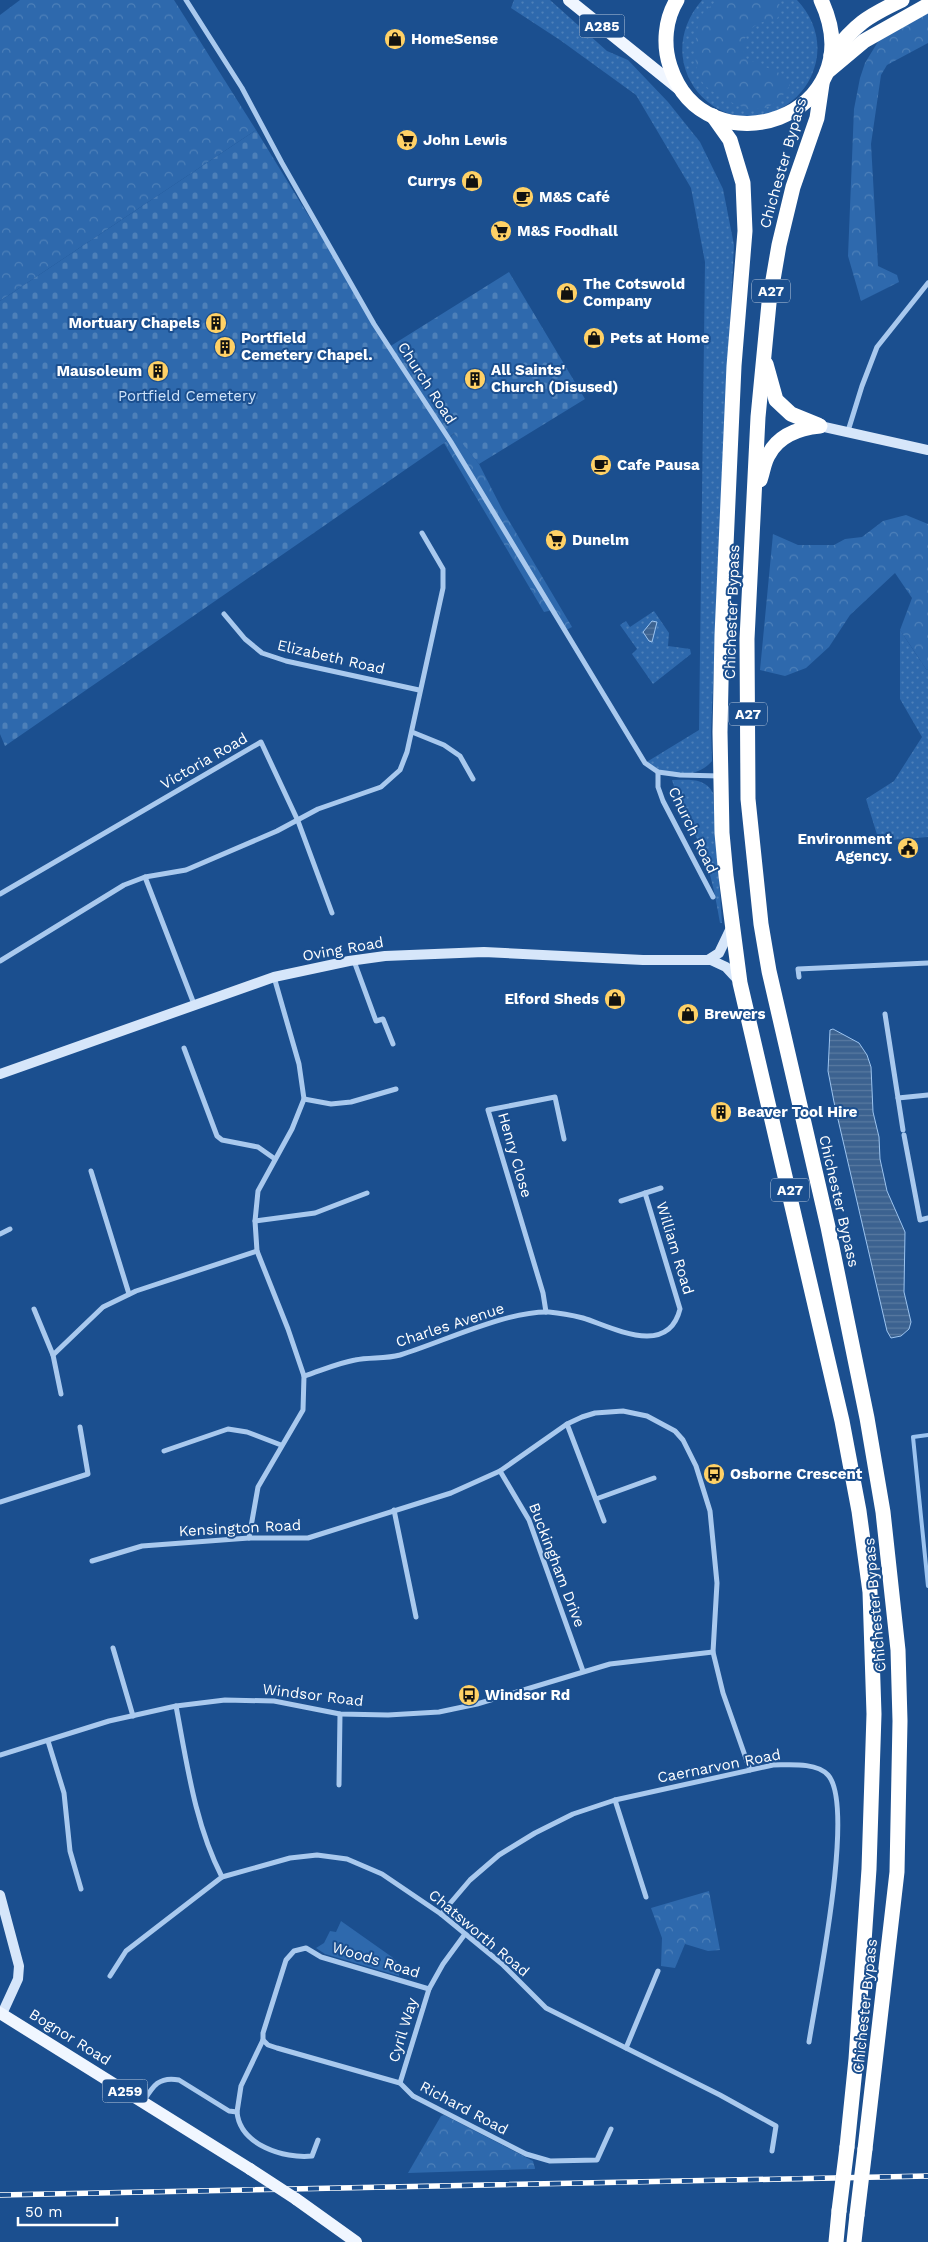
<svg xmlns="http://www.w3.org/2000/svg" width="928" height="2242" viewBox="0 0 928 2242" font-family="'Work Sans',sans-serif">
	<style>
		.grass { fill: url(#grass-dots) }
		.forest { fill: url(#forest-crowns) }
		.cemetery { fill: url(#cemetery-stones) }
		.garden { fill: #2e69ad }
		.water { fill: url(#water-rules); stroke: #9cc4f0 }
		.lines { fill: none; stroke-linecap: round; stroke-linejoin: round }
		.stream { stroke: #9cc4f0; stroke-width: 4 }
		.street { stroke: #a9c9ee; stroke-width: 5 }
		.secondary { stroke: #d6e6fa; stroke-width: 10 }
		.primary { stroke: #f0f6ff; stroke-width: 12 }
		.highway { stroke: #fff; stroke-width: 15 }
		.rail-casing { stroke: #fff; stroke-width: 5.5 }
		.rail { stroke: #1b4f8f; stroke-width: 4; stroke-dasharray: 11; stroke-linecap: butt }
		.primary-bridge { stroke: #f0f6ff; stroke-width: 12 }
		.highway-bridge { stroke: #fff; stroke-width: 15 }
		.labels { text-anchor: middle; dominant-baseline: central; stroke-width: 4; stroke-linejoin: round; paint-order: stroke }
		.shield { fill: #1b4f8f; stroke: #bbcadd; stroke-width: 1 }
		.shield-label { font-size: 14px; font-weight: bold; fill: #fff }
		.poi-label { font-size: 15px; font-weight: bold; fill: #fff; stroke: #1b4f8f; text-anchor: start }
		.street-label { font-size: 15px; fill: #fff; stroke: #1b4f8f }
		.park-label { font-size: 15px; fill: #cfe3fa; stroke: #1b4f8f }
	</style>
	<defs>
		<pattern id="grass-dots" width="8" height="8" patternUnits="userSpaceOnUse" patternTransform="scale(1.25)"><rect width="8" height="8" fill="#2e69ad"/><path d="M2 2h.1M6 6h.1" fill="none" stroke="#4d80b9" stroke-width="1.8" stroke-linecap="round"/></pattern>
		<pattern id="forest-crowns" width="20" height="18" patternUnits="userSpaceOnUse" patternTransform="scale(1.25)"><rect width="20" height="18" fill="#2e69ad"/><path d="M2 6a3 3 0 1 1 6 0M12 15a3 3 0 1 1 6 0" fill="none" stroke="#4d80b9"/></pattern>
		<pattern id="cemetery-stones" width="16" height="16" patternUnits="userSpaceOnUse" patternTransform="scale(1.25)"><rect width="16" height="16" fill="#2e69ad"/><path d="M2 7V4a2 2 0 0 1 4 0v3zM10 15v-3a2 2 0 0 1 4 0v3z" fill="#4d80b9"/></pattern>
		<pattern id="water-rules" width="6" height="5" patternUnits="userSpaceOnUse" patternTransform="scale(1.25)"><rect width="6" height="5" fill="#3c6290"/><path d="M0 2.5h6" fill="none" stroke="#597aa1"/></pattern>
	</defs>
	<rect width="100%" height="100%" fill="#1b4f8f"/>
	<g class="grass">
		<path d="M514 0H550L607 51 628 60 668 102 700 142 723 189 734 245 718 567 711 732 712 761C701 775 676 778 659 772 654 770 649 766 645 763L699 730 705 262 691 188 636 95 560 40 511 8Z"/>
		<path d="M702 0H797C813 17 821 39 816 62 812 78 805 90 793 100 729 154 643 69 702 0Z"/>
		<polygon points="654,611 669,633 668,646 690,649 691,654 653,684 632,654 637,649 620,625 626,621 630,627"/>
		<polygon points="900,630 926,669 928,670 928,837 879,841 866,799 894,781 922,737 900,699"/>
		<path d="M672 780C687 780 705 777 713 793L722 923H720C716 899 711 873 702 851 693 827 679 805 672 780Z"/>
	</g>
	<g class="forest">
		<polygon points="20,0 174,0 256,130 0,301 0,15"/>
		<path d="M717 0H778L781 10 777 19C754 21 739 33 745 58L784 75 790 85C773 114 752 114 725 99 718 95 705 88 701 80 692 66 694 27 703 13 707 9 713 4 717 0Z"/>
		<polygon points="928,13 928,43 887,65 881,75 871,144 878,266 897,275 899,282 861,301 848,256 854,109 860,78 865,63 879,40"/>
		<polygon points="455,433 479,464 502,509 572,627 564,631 553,610 544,612 444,443"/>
		<polygon points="906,515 928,524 928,670 926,669 900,630 912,598 895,573 850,615 829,647 806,668 785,676 760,670 773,534 798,545 834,545 845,539 862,537 883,521"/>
		<polygon points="709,1891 720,1950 708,1951 685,1944 675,1968 661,1966 662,1938 651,1908"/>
		<polygon points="444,2115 533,2161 535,2169 408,2173 441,2116"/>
	</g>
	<polygon class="cemetery" points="256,130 389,347 509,272 585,399 479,464 454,433 444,443 5,746 0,734 0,301"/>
	<polygon class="garden" points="341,1921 392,1957 399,1964 399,1976 325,1954 316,1948 324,1943 330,1931 336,1932"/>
	<g class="water">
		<polygon points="652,621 657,622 652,642 649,641 643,632"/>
		<polygon points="833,1029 859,1043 867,1055 871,1067 873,1112 879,1137 880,1159 887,1191 905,1232 904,1292 911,1322 909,1329 901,1336 891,1338 887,1331 834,1102 828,1071 830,1030"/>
	</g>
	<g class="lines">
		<polyline class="stream" points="928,1435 913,1437 928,1586"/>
		<g class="street">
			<polyline points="186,0 242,88 282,163 374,324 451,442 645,763 658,772 680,775 720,776"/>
			<polyline points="848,431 862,386 877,347 928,283"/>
			<polyline points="224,614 245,639 262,653 286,661 419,690"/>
			<polyline points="412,732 444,745 460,756 473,779"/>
			<polyline points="658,772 658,787 663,801 713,897"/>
			<polyline points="145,877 194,1004"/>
			<polyline points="0,894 261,742 298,821 332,913"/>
			<polyline points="0,961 124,885 145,877 186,870 277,831 318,809 381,787 400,770 407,752 443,588 443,569 422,533"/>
			<polyline points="354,961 376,1021 383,1019 393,1044"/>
			<polyline points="799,977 798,969 928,963"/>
			<polyline points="885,1014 903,1130"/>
			<polyline points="184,1048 217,1136 222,1140 258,1147 275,1159"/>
			<polyline points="898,1098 928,1095"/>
			<polyline points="304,1099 331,1104 351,1102 396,1089"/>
			<polyline points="904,1135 920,1220 928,1218"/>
			<polyline points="91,1171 129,1294"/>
			<polyline points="621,1201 661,1188"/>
			<polyline points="255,1221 315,1213 367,1193"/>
			<polyline points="0,1234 10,1229"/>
			<polyline points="34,1309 53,1355"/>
			<polyline points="546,1312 543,1293 488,1110 555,1097 564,1139"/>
			<path d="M304 1376C320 1371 338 1363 355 1360 370 1357 385 1359 400 1355 443 1342 505 1311 549 1312 560 1313 571 1315 583 1318 612 1327 668 1358 680 1309L645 1193"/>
			<polyline points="61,1394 53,1355 103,1307 136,1291 257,1251"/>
			<polyline points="567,1424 604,1521"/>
			<polyline points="164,1451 228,1429 247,1432 281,1445"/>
			<polyline points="500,1471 529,1520 583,1671"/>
			<polyline points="596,1499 654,1478"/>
			<polyline points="0,1502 88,1474 80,1427"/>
			<polyline points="394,1510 416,1617"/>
			<polyline points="249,1538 258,1487 303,1410 304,1376 288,1329 257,1251 255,1221 258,1191 292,1129 304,1099 299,1064 274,977"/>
			<polyline points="92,1561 142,1546 249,1538 308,1538 451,1493 500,1471 567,1424 582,1417 595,1413 623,1411 647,1416 675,1431 683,1440 696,1466 710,1511 717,1583 713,1652 723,1693 750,1770"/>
			<polyline points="113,1648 133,1716"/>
			<path d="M176 1706C187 1764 195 1825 222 1877"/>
			<polyline points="48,1741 64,1793 70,1851 81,1889"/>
			<polyline points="0,1755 109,1721 176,1706 225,1700 274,1701 340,1714 388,1715 439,1712 477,1704 610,1664 713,1652"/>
			<polyline points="339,1785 340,1714"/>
			<polyline points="615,1800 646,1897"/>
			<path d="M441 1914 470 1880 499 1855 535 1833 573 1814 615 1800 773 1765C789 1765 816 1762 828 1775 856 1806 816 1996 809 2042"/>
			<polyline points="110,1976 126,1951 222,1877 290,1858 317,1855 347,1859 382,1874 441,1914 502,1964 546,2008 720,2095 776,2126 772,2151"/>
			<polyline points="263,2040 268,2045 277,2048 400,2083 413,2096 526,2154 550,2161 597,2160 611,2129"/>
			<polyline points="626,2048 658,1971"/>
			<polyline points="400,2083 429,1989 443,1964 465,1934"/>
			<path d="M143 2102C153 2086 159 2076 179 2080L229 2111 237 2112 241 2086 263 2040V2033L286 1960 294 1951 306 1948 321 1957 429 1989"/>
			<path d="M237 2112C240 2145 284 2159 312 2156L318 2140"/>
		</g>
		<g class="secondary">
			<polyline points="820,426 928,450"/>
			<polyline points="708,960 719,953 731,928"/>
			<polyline points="0,1074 274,977 349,961 385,956 484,952 643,960 711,960 726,967 739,981"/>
			<polyline points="0,1895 19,1966 18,1979 2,2014"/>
		</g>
		<g class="primary">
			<polyline points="569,0 683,92"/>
			<polyline points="0,2013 250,2169"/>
			<polyline points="296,2199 356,2242"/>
		</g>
		<g class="highway">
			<path d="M677 0C665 19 663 45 670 66 705 174 876 117 821 0"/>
			<path d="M831 55C856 24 866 17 902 0"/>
			<polyline points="827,72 864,41 928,5"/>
			<polyline points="822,84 817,118 793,187 779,245 769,303 758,417 747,639 748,799 761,924 769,971 828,1227 867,1418 883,1512 898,1650 900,1721 897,1872 865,2149"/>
			<polyline points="713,116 730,140 743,183 745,231 734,366 722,635 720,732 722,833 726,876 740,983 842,1421 859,1511 870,1592 874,1714 869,1869 856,2059 847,2147"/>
			<polyline points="766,364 776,400 791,414 818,425"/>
			<path d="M760 480C763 472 764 461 769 454 779 435 800 428 820 426"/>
			<polyline points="836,2242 839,2211"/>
			<polyline points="854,2242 857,2215"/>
		</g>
		<g class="rail-casing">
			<polyline id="rail" points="0,2195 928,2176"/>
		</g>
		<use href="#rail" class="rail"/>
		<polyline class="primary-bridge" points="250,2169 296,2199"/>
		<g class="highway-bridge">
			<polyline points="839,2211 847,2147"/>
			<polyline points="857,2215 865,2149"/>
		</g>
	</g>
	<defs>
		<g id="shop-disc" transform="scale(1.125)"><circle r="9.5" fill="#ffd166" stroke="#1b4f8f"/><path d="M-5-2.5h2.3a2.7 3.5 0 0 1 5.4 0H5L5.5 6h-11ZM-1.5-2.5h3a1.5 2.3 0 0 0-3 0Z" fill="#111"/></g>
		<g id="supermarket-disc" transform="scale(1.125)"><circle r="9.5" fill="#ffd166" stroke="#1b4f8f"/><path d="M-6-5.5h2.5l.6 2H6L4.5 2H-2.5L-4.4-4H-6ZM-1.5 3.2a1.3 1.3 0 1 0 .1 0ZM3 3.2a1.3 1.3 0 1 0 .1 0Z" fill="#111"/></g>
		<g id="cafe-disc" transform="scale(1.125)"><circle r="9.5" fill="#ffd166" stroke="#1b4f8f"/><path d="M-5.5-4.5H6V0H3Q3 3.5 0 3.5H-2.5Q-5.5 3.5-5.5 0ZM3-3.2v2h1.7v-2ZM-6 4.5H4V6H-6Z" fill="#111"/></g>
		<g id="building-disc" transform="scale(1.125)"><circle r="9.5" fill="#ffd166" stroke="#1b4f8f"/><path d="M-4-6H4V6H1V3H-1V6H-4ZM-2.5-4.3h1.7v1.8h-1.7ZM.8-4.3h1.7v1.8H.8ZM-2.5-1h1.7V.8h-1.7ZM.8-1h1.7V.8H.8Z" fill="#111"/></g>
		<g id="civic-disc" transform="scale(1.125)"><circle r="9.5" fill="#ffd166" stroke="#1b4f8f"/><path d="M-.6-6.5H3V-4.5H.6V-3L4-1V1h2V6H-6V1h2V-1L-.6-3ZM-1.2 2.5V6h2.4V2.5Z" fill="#111"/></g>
		<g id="bus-disc" transform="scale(1.125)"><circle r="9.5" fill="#ffd166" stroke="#1b4f8f"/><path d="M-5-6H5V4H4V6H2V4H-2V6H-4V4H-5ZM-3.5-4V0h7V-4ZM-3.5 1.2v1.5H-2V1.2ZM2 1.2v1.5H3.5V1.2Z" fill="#111"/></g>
	</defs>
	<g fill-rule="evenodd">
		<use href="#shop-disc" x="395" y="39"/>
		<use href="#supermarket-disc" x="407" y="140"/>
		<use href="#shop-disc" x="472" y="181"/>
		<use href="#cafe-disc" x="523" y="197"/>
		<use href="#supermarket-disc" x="501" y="231"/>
		<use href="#shop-disc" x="567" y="293"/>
		<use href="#building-disc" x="216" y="323"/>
		<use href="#shop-disc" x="594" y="338"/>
		<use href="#building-disc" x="225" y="347"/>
		<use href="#building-disc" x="158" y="371"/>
		<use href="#building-disc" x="475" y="379"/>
		<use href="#cafe-disc" x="601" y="465"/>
		<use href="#supermarket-disc" x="556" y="540"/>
		<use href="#civic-disc" x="908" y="848"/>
		<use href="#shop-disc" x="615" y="999"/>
		<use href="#shop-disc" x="688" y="1014"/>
		<use href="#building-disc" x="721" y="1112"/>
		<use href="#bus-disc" x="714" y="1474"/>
		<use href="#bus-disc" x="469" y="1695"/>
	</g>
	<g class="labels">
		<g class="shield">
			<rect x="579.5" y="14.5" width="45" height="23" rx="4"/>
			<rect x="752" y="279.5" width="38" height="23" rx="4"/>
			<rect x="729" y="702.5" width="38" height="23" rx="4"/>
			<rect x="771" y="1178.5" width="38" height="23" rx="4"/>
			<rect x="102.5" y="2079.5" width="45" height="23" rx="4"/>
		</g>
		<g class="shield-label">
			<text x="602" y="26">A285</text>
			<text x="771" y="291">A27</text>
			<text x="748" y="714">A27</text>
			<text x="790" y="1190">A27</text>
			<text x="125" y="2091">A259</text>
		</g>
		<g class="poi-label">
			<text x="411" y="39">HomeSense</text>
			<text x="423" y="140">John Lewis</text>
			<text x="456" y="181" text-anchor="end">Currys</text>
			<text x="539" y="197">M&amp;S Café</text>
			<text x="517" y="231">M&amp;S Foodhall</text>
			<text x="583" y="284">The Cotswold<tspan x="583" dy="17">Company</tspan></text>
			<text x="200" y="323" text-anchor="end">Mortuary Chapels</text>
			<text x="241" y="338">Portfield<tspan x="241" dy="17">Cemetery Chapel.</tspan></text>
			<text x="610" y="338">Pets at Home</text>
			<text x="491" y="370">All Saints'<tspan x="491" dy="17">Church (Disused)</tspan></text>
			<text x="142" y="371" text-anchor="end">Mausoleum</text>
			<text x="617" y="465">Cafe Pausa</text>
			<text x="572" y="540">Dunelm</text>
			<text x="892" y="839" text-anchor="end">Environment<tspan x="892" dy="17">Agency.</tspan></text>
			<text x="599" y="999" text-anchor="end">Elford Sheds</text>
			<text x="704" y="1014">Brewers</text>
			<text x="737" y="1112">Beaver Tool Hire</text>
			<text x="730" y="1474">Osborne Crescent</text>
			<text x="485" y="1695">Windsor Rd</text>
		</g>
		<g class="street-label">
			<text transform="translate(783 163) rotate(-74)">Chichester Bypass</text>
			<text transform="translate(427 383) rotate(57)">Church Road</text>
			<text transform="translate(732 612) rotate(-88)">Chichester Bypass</text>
			<text transform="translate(331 657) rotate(13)">Elizabeth Road</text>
			<text transform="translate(204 761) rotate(-30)">Victoria Road</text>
			<text transform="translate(693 830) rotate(64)">Church Road</text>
			<text transform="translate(343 949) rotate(-10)">Oving Road</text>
			<text transform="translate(515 1155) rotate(74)">Henry Close</text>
			<text transform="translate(839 1201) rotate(77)">Chichester Bypass</text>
			<text transform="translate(675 1248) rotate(73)">William Road</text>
			<text transform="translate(450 1325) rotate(-18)">Charles Avenue</text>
			<text transform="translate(240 1528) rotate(-3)">Kensington Road</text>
			<text transform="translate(557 1565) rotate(69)">Buckingham Drive</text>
			<text transform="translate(875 1605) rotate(-95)">Chichester Bypass</text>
			<text transform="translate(313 1695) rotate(7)">Windsor Road</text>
			<text transform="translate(719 1766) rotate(-11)">Caernarvon Road</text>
			<text transform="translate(479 1933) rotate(40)">Chatsworth Road</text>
			<text transform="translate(376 1960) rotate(17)">Woods Road</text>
			<text transform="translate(865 2006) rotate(-84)">Chichester Bypass</text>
			<text transform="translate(403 2030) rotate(-73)">Cyril Way</text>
			<text transform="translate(70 2037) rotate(32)">Bognor Road</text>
			<text transform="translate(464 2108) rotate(28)">Richard Road</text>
		</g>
		<g class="park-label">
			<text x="187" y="396">Portfield Cemetery</text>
		</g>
	</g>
	<path d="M18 2217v8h99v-8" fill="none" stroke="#ffffff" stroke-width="2.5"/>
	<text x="25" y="2217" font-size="15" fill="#ffffff" stroke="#1b4f8f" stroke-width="4" paint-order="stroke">50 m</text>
</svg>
